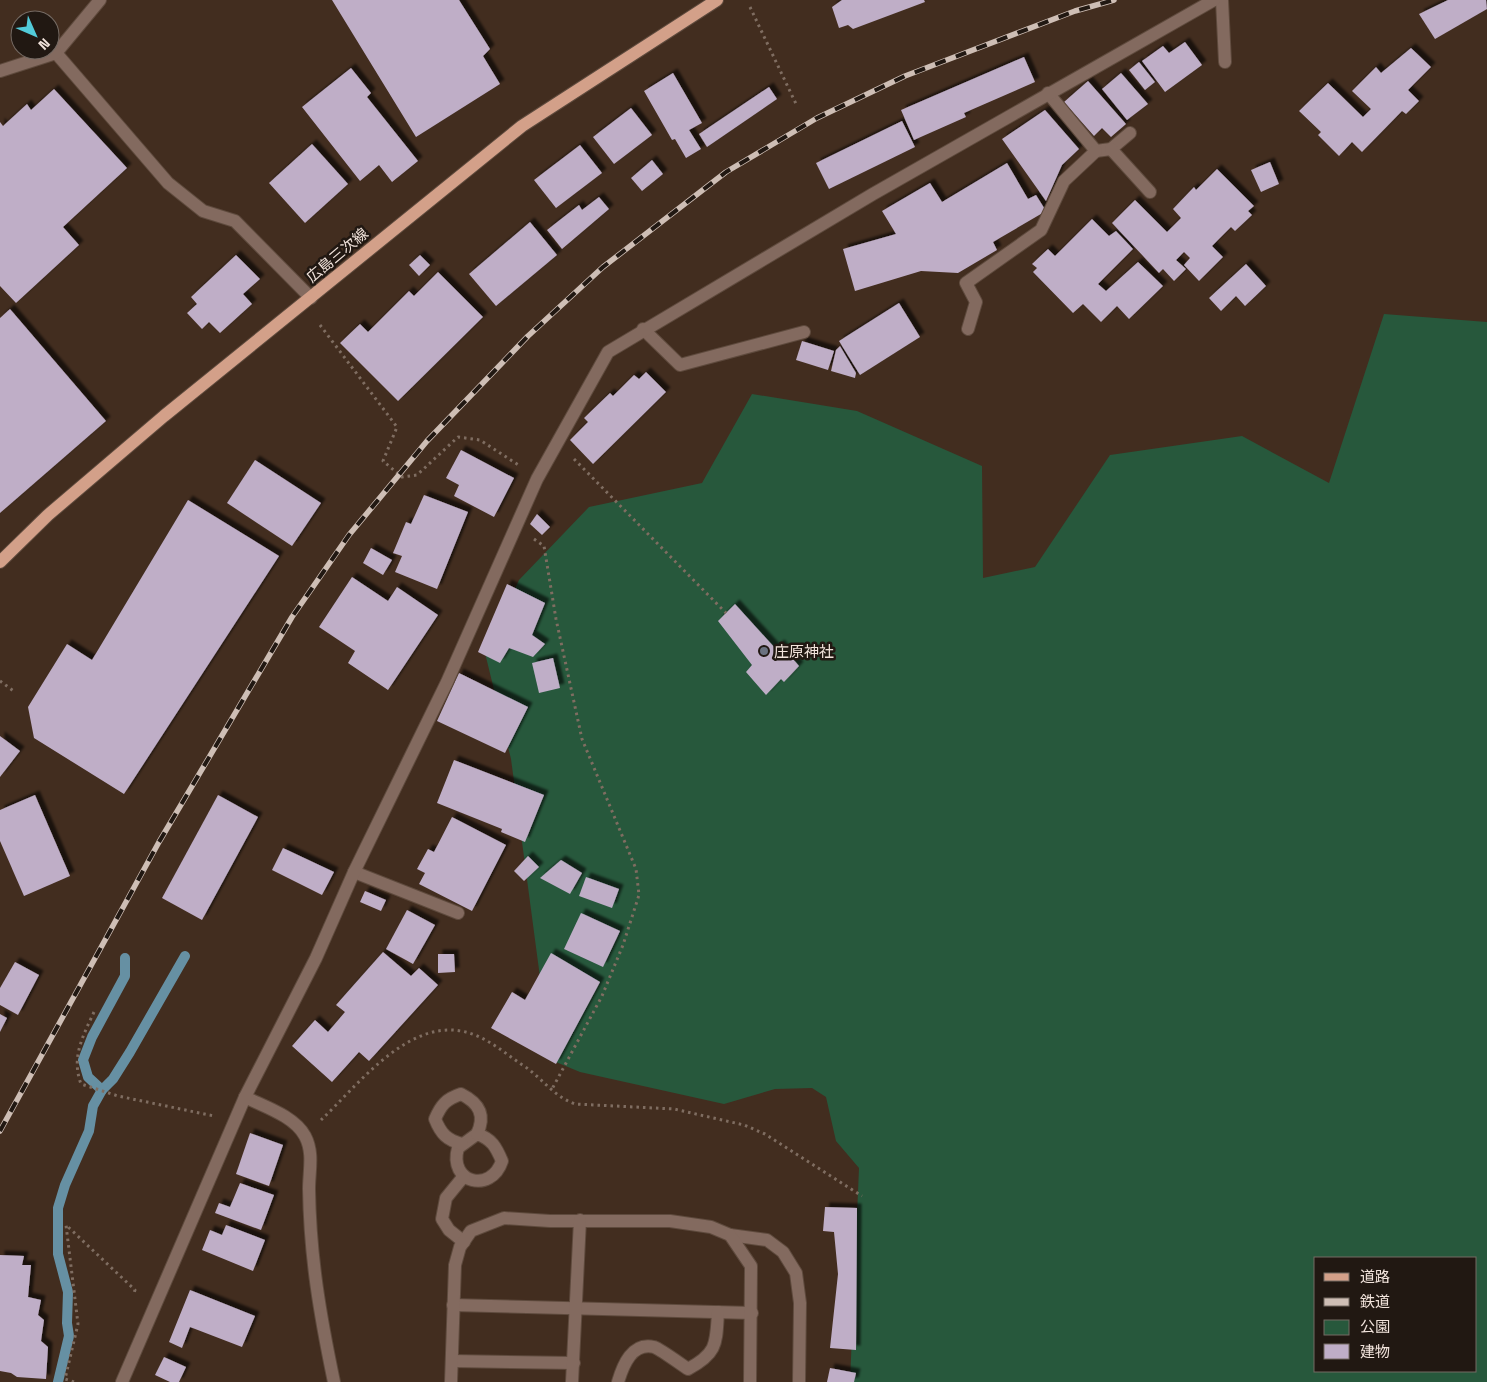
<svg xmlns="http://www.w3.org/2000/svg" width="1487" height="1382" viewBox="0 0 1487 1382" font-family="'Space Grotesk','Noto Sans JP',sans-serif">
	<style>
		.green { fill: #27583c; fill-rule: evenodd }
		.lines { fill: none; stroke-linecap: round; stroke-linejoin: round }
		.stream { stroke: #6690a3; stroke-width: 10 }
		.building { fill: #bfaec7; filter: url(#shadow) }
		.lane-casing { stroke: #5e4a3d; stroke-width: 14 }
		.street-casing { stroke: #5e4a3d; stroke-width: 14 }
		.primary-casing { stroke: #5e4a3d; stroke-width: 14 }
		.path { stroke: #7f6d61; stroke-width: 3; stroke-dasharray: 2.5 4; stroke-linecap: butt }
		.lane { stroke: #836a5f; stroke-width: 12 }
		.street { stroke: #836a5f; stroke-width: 12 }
		.primary { stroke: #d3a089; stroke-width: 12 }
		.rail-casing { stroke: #cebeb5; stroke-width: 5.5 }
		.rail { stroke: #211812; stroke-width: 4; stroke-dasharray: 11; stroke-linecap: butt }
		.worship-dot { fill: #6b7280; stroke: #211812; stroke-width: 2 }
		.labels { text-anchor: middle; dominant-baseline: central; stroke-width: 5; stroke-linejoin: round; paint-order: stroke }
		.street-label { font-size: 15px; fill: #f2e4dc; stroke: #211812 }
		.poi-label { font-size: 15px; fill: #f2e4dc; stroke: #211812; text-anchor: start }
	</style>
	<defs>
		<filter id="shadow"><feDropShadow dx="4.5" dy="-4.5" stdDeviation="1" flood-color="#0009"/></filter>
	</defs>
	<rect width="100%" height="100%" fill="#422d1f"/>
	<path class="green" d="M1384 314 1487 322V1382H850L859 1168 836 1141 826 1097 812 1088 775 1089 724 1104 580 1072 551 1060 511 759 485 653 519 580 589 507 702 483 752 394 857 411 982 466 983 578 1035 567 1110 455 1242 436 1329 483ZM1316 1258H1476V1371H1316Z"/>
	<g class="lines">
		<g class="stream">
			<polyline points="102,1090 88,1077 83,1060 92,1037 125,976 125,958"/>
			<polyline points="58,1382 69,1336 67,1323 68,1292 58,1254 58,1208 65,1185 89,1131 93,1106 102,1090 113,1079 130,1052 185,956"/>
		</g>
	</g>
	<g class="building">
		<polygon points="332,0 459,0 490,49 483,56 500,84 416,137"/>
		<polygon points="842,0 924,0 925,2 853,29 848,25 839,28 832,7"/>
		<polygon points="1448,0 1486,0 1487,9 1435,39 1419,14"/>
		<polygon points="1185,42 1202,65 1165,92 1142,61 1163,46 1169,53"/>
		<polygon points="1411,48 1431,67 1408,90 1419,101 1406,114 1402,111 1362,152 1352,142 1339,156 1318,135 1321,132 1299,111 1328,83 1363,117 1371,109 1352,91 1376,67 1381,73"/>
		<polygon points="1024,57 1035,82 964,113 966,117 914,140 901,110"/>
		<polygon points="1139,62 1155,82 1145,90 1129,70"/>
		<polygon points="351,68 371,93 367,97 418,161 392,182 379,165 360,181 302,107"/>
		<polygon points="673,73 702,123 689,130 701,149 686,158 675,139 672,140 644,91"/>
		<polygon points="1121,73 1148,104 1127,120 1102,89"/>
		<polygon points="1088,81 1126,124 1111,137 1102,128 1094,136 1064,102"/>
		<polygon points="769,87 777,99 707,147 699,134"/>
		<polygon points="54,89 127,168 63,227 79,245 16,303 0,286 0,122 3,126 27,104 31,110"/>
		<polygon points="631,108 652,135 614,164 593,137"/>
		<polygon points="1045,110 1079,149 1062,165 1046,201 1002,139"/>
		<polygon points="902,121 915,147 829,189 816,163"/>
		<polygon points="312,144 348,184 305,223 269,183"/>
		<polygon points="580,145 602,173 556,208 534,180"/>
		<polygon points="652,160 663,174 642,191 631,178"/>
		<polygon points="1270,162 1279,184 1261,192 1251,170"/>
		<polygon points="1007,163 1028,199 1036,195 1046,211 993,242 997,250 958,273 921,271 855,291 843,249 896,234 882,211 930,183 942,202"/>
		<polygon points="1217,169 1254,206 1248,211 1252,215 1235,231 1231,227 1212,246 1223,257 1199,281 1184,265 1190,258 1184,252 1176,260 1186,269 1174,281 1163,269 1159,273 1112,223 1135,200 1167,232 1181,218 1173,209 1194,187 1196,190"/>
		<polygon points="599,197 609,209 562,249 547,230 579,205 582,210"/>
		<polygon points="1092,219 1109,236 1116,231 1133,249 1098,284 1106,291 1138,262 1163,286 1129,319 1117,306 1101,322 1083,304 1073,313 1033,272 1037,268 1032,264 1048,249 1055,256"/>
		<polygon points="530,222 557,255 496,306 469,274"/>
		<polygon points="236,255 260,279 243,294 252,304 220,333 209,322 202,329 187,313 197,304 191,297"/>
		<polygon points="420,255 430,265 419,276 409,265"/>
		<polygon points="1246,264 1266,286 1245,306 1236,296 1221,311 1209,298"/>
		<polygon points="438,272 483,317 398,401 340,343 360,324 368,332 409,291 414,296"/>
		<polygon points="899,303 920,337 860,375 839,341"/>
		<polygon points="10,309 106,421 0,513 0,318"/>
		<polygon points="802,341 834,351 828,370 796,360"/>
		<polygon points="840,346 856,373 855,378 831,371 836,350"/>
		<polygon points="646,372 666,392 593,464 570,440 588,422 584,418 610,393 613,396 634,375 639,379"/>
		<polygon points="461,450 514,478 494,517 454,496 459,485 446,478"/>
		<polygon points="255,460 321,503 292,546 227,503"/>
		<polygon points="424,495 468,512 437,589 395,572 402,556 393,553 406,522 411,524"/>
		<polygon points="188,500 279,556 124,794 34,738 28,707 67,644 92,660"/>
		<polygon points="537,514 550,527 542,535 530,524"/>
		<polygon points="371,548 392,560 383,575 363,563"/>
		<polygon points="352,577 388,601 397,587 438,615 388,690 348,663 355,651 319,627"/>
		<polygon points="507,584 545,603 532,635 545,644 533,657 509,648 500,663 478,652"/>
		<polygon points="735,604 775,648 780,644 799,666 784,682 781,679 766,695 746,672 752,665 718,621"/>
		<polygon points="553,658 560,688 539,693 532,663"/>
		<polygon points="459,673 528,707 505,753 437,721"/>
		<polygon points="0,736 20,751 0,777"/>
		<polygon points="454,760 544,795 525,842 501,832 502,829 437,803"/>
		<polygon points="35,795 70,876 24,896 0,841 0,810"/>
		<polygon points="218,795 258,817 202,920 162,898"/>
		<polygon points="452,817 506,845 472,911 419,884 425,873 417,869 428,849 434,852"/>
		<polygon points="283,848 334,872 322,895 272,870"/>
		<polygon points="528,856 539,867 524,881 514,871"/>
		<polygon points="561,860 582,873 570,894 540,878"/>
		<polygon points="586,877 619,889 612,908 579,896"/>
		<polygon points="365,891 386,900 381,911 360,902"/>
		<polygon points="407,910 435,925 413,964 386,949"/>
		<polygon points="581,913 620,931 603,967 564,949"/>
		<polygon points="383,952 411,976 419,968 438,985 369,1061 359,1052 332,1082 292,1046 315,1020 328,1032 345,1012 336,1005"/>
		<polygon points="551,953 600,982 556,1064 491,1028 512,992 525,1000"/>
		<polygon points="438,954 454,954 455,972 438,973"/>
		<polygon points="15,962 39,975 18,1015 0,1005 0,988"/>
		<polygon points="0,1014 7,1018 0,1032"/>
		<polygon points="250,1133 283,1145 269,1186 236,1174"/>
		<polygon points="240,1183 274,1195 261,1230 215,1213 219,1203 230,1207"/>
		<polygon points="825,1207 857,1208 856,1350 830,1348 838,1274 834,1232 823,1231"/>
		<polygon points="226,1225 265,1240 253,1271 202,1250 210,1230 222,1235"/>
		<polygon points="0,1255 24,1256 22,1265 31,1265 28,1297 41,1300 38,1315 44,1320 41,1341 48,1347 46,1379 17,1377 11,1373 0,1371"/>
		<polygon points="190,1290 255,1316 242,1347 190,1327 182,1348 169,1342"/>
		<polygon points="164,1357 186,1367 179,1382 170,1382 155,1375"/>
		<polygon points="830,1368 856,1373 854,1382 827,1382"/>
	</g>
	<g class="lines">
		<g class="lane-casing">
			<g id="lane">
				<path d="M477 1134C492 1139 496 1147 502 1161 491 1194 448 1183 458 1148Z"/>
				<path d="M462 1144C447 1140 441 1134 435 1119 441 1105 446 1099 461 1094 479 1103 486 1115 477 1134"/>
				<polyline points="464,1176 446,1198 442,1219 449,1230 464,1242"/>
				<polyline points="730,1235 767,1240 783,1252 796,1273 800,1303 799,1382"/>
				<polyline points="453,1305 752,1313"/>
				<polyline points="452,1361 574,1363"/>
				<polyline points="451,1382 455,1265 460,1247 471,1231 504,1218 550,1221 670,1221 711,1227 730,1235 751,1266 750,1382"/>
				<polyline points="572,1382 580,1220"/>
				<path d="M618 1382C623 1365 632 1342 654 1347 660 1349 682 1365 688 1369 718 1353 716 1343 718 1312"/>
			</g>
		</g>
		<g class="street-casing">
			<g id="street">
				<polyline points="100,0 56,53 168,183 203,211 235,221 311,298"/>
				<polyline points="1222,0 1225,62"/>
				<polyline points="0,71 56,53"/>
				<polyline points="1048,93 1096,151 1111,149 1130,133"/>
				<polyline points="1111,149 1150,192"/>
				<polyline points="643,329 680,365 804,332"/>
				<polyline points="968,329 976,302 966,283 1041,230 1064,181 1096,151"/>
				<polyline points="354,872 458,913"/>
				<path d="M245 1097C265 1107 294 1116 305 1136 314 1153 309 1171 309 1189 310 1257 320 1315 334 1382"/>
				<polyline points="122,1382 245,1097 316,958 354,872 447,682 537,479 608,352 873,194 1214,0"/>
			</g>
		</g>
		<g class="primary-casing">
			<polyline id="primary" points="0,562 48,515 164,416 522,126 717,0"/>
		</g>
		<g class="path">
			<polyline points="750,7 797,106"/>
			<polyline points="320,325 397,427 383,461 402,477 417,475 458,437 480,440 520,466"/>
			<polyline points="574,459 726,613"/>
			<polyline points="534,539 544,546 556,619 582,739 636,869 639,895 623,945 602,996 551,1091"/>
			<polyline points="0,681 15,692"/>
			<path d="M94 1012C83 1036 71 1057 81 1084L118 1096 214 1116"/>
			<path d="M321 1120C357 1086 406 1021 461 1031 484 1035 502 1051 521 1064 542 1077 551 1095 575 1104L674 1109 744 1125 765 1134 862 1196"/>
			<polyline points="74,1382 65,1379 78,1324 66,1225 135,1290 134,1293"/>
		</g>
		<use href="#lane" class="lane"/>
		<use href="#street" class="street"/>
		<use href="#primary" class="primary"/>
		<g class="rail-casing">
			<polyline id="rail" points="0,1131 159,842 292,617 349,535 427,441 528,336 603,267 726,172 817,118 905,76 1075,11 1114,0"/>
		</g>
		<use href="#rail" class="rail"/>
	</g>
	<circle class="worship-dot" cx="764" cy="651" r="5"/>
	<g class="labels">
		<g class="street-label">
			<text transform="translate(337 255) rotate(-40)">広島三次線</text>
		</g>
		<g class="poi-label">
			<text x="774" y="651">庄原神社</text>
		</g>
	</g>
	<rect x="1314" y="1257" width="162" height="115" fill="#211812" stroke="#756a63"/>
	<rect x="1324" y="1273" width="25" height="8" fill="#d3a089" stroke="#756a63"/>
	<text x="1360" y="1282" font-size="15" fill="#f2e4dc">道路</text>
	<rect x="1324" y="1298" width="25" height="8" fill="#cebeb5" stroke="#756a63"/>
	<text x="1360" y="1307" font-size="15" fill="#f2e4dc">鉄道</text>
	<rect x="1324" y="1320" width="25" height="15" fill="#27583c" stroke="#756a63"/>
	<text x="1360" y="1332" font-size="15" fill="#f2e4dc">公園</text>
	<rect x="1324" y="1344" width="25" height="15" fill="#bfaec7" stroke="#756a63"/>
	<text x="1360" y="1357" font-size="15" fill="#f2e4dc">建物</text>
	<g transform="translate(35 35) rotate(135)"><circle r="24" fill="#211812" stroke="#756a63"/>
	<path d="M0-4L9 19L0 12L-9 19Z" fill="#52cbd9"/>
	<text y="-8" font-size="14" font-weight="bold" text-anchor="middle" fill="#f2e4dc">N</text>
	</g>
</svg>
